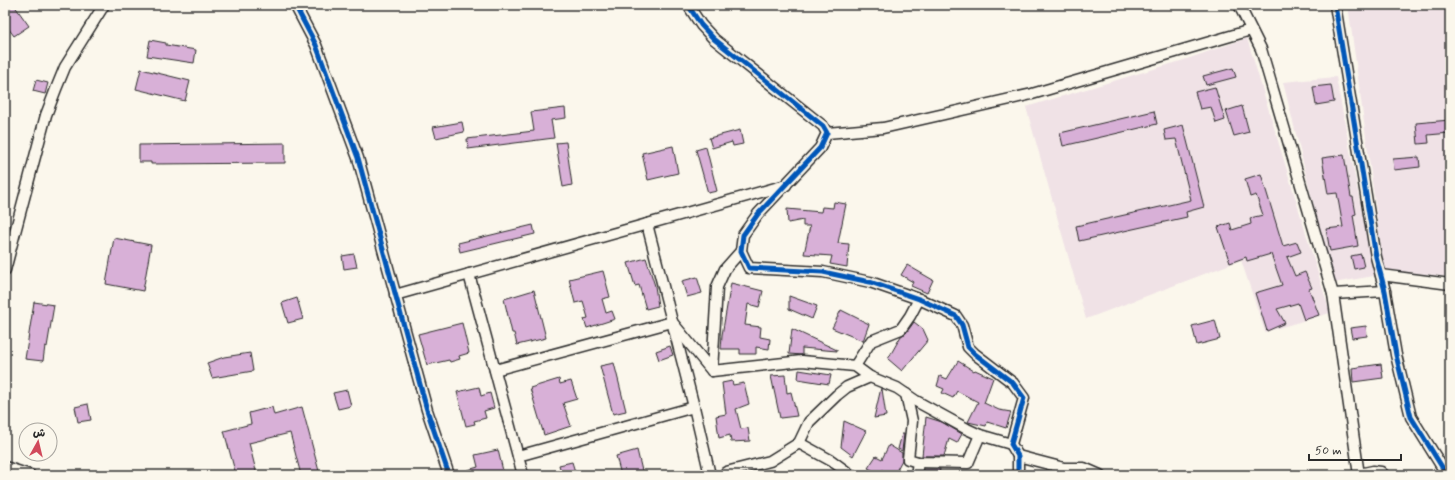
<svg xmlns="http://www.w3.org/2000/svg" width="1455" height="480" viewBox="0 0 1455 480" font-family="Mynerve,'Playpen Sans Arabic',sans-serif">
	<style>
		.built { fill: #f0e2e6 }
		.building { fill: #d8b0d7; stroke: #2b2b2b }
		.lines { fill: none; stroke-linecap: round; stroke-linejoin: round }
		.street-casing { stroke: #2b2b2b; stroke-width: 13 }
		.street { stroke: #fbf7ec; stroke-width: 10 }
		.cycleway-casing { stroke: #fbf7ec; stroke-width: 8 }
		.cycleway { stroke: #0057b8; stroke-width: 5 }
	</style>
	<rect width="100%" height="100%" fill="#fbf7ec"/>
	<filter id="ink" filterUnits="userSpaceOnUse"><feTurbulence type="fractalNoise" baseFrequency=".025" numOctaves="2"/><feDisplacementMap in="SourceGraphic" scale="8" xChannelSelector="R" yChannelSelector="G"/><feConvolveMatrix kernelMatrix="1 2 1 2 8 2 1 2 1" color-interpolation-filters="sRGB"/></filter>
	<g filter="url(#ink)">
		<g class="built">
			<polygon points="1348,5 1450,5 1450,277 1384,269"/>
			<polygon points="1247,38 1330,313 1265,332 1241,260 1086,319 1026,107 1184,60"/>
			<polygon points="1336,77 1374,276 1333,283 1283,82"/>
		</g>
		<g class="building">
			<polygon points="5,5 14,5 29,26 14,36 5,24"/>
			<polygon points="150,40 166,43 166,45 196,50 194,63 147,56"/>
			<polygon points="1233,68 1236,77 1206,85 1203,76"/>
			<polygon points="141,69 190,81 185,101 136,89"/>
			<polygon points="36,80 48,83 45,94 33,91"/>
			<polygon points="1331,85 1334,102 1316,105 1313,87"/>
			<polygon points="1215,87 1225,120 1216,123 1211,107 1200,109 1195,92"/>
			<polygon points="1242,106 1249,132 1234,136 1226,111"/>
			<polygon points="565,108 566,118 551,120 554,138 468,149 467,139 534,131 531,112"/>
			<polygon points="1154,111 1157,124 1063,146 1060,133"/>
			<polygon points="1450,120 1450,133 1428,135 1429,143 1418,144 1416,123"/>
			<polygon points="462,122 464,132 436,138 433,127"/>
			<polygon points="1183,125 1204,207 1186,212 1187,217 1079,241 1076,226 1191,200 1176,139 1166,140 1164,130"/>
			<polygon points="740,130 743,144 733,146 732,142 712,148 709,138"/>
			<polygon points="566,142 572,185 563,187 556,143"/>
			<polygon points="285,143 285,163 151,164 151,162 139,162 139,145"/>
			<polygon points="673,146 678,173 648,180 642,153"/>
			<polygon points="706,147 717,191 708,193 696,150"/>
			<polygon points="1344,155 1351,197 1353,197 1356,214 1353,215 1358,246 1330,251 1326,229 1343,227 1337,193 1328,194 1322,158"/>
			<polygon points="1419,157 1420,167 1394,170 1393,159"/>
			<polygon points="1261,174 1283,246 1297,242 1301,252 1287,257 1295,276 1305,272 1312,288 1309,289 1319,315 1304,320 1298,303 1277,309 1285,323 1267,331 1255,293 1282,285 1271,254 1247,261 1246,257 1230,263 1218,227 1230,223 1232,230 1251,224 1250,218 1263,215 1256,195 1250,197 1245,179"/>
			<polygon points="834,202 846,204 838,243 849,244 847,267 830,264 832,256 804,254 810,226 803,226 803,220 788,223 787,209 821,212 822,207 833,208"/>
			<polygon points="533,225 535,234 460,252 458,243"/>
			<polygon points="114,238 151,245 143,291 106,284"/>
			<polygon points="354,254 357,267 344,269 342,256"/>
			<polygon points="1361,254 1364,267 1354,269 1351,256"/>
			<polygon points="646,258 655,286 658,306 646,309 639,285 635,286 628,263"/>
			<polygon points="907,265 933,280 927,293 911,286 913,282 901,275"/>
			<polygon points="603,271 610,297 602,299 606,313 612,311 615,319 587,328 584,319 588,318 583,301 575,303 569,279"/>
			<polygon points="697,277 702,293 687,297 682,281"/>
			<polygon points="731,283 763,291 759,307 748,304 745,325 761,327 760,337 770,339 769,349 756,347 756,354 740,354 740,349 721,349 722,335"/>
			<polygon points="534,290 546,338 517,345 514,333 512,333 504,299"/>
			<polygon points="789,296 817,306 812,319 789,309"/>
			<polygon points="297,298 303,319 288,323 282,303"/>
			<polygon points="34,302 54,305 47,347 45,346 43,361 25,359"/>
			<polygon points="841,310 869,324 863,341 832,328"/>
			<polygon points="1215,320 1220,339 1197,345 1192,326"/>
			<polygon points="914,322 923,329 928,340 902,371 888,359 901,336 906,333"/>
			<polygon points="462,323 469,353 459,356 460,359 450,362 449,360 427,365 418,334"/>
			<polygon points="1366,326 1367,336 1352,338 1350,328"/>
			<polygon points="792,329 837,350 837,351 802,348 802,355 789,354"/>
			<polygon points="670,346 673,355 659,360 656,351"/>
			<polygon points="250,353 253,371 212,378 207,363 224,357"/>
			<polygon points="958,361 974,371 975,370 993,378 984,403 999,410 1011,412 1006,428 987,422 986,426 968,422 978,402 957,391 953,398 942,393 944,389 937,386 940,376 947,379"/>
			<polygon points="614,363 626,411 613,414 600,366"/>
			<polygon points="1381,364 1383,378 1353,382 1352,368"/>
			<polygon points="799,370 831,375 829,384 798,379"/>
			<polygon points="785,375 787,393 791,392 797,416 780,418 771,376"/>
			<polygon points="559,379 560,384 571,381 577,399 563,403 571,426 544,435 530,388"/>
			<polygon points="732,381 733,385 744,383 749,404 736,409 741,429 748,428 750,441 731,442 730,435 719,438 716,416 726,414 722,383"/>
			<polygon points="479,387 481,396 490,393 494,408 484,411 486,418 474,421 475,424 466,426 457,392"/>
			<polygon points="881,388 882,389 886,416 874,418"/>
			<polygon points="347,390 351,406 338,409 333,393"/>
			<polygon points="88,404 91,420 78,422 75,407"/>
			<polygon points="272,407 274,415 302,407 320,475 301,475 290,433 249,443 257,475 236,475 224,431 251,424 249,413"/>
			<polygon points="926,417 942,422 962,434 957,443 949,439 944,456 922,456"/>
			<polygon points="844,421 866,431 853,456 841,447"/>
			<polygon points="902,434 904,434 902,451 898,449"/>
			<polygon points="889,445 902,453 902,460 894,475 882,470 880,474 868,468 876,456 882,459"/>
			<polygon points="498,450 504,475 461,475 461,472 478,467 475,455"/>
			<polygon points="637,450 643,475 621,475 616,456"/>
			<polygon points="572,462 576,475 562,475 559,465"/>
			<polygon points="924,469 940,469 939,475 923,475"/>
		</g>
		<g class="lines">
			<g class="street-casing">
				<g id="street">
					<polyline points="295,5 316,45 358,158 427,410 449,475"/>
					<polyline points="688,5 701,25 714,39 823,126 827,133 820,148 758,214 743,235 741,251 749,268 823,272 870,282 919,299 956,316 962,325 968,347 975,354 1013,383 1024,398 1011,444 1018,456 1018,475"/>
					<polyline points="1239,5 1261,49 1333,294"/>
					<polyline points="1335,5 1376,257 1385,291 1396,355 1411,417 1447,475"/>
					<polyline points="827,133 883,128 1032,94 1251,30"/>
					<polyline points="647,224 694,407 710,475"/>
					<polyline points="5,270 46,115 56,89 65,67 104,5"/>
					<polyline points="469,274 523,475"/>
					<polyline points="1381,275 1450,284"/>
					<polyline points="395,295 786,185"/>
					<polyline points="855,366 871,341 901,329 910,316 919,299"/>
					<polyline points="495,370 672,322 712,371 802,361 855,366 870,377 897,388 916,401 967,429 980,435 1011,444"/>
					<polyline points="712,371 717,287 725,269 741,251"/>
					<polyline points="906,394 912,421 908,459 918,462 968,463 980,435"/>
					<polyline points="799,443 832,461 851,475"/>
					<polyline points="518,456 694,407"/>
					<polyline points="1018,456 1064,468 1084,468 1100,475"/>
					<polyline points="5,467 30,475"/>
					<polyline points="1359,474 1373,471 1381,472 1384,475"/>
					<polyline points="725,475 726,472 770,461 799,443 809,422 837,395 847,387 870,377"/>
					<polyline points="916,475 918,462"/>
					<polyline points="1359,475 1333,294 1385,291"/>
				</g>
			</g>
			<use href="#street" class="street"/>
			<g class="cycleway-casing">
				<g id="cycleway">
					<polyline points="295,5 316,45 358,158 427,410 449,475"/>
					<polyline points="688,5 701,25 714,39 823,126 827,133 820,148 758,214 743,235 741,251 749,268 823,272 870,282 919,299 956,316 962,325 968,347 975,354 1013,383 1024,398 1011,444 1018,456 1018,475"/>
					<polyline points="1335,5 1376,257 1385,291 1396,355 1411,417 1447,475"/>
				</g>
			</g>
			<use href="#cycleway" class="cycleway"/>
		</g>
	</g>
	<rect width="1455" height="480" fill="none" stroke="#fbf7ec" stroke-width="20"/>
	<rect x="10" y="10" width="1435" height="460" fill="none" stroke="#2b2b2b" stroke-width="1.5" filter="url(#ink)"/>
	<g transform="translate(38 442) rotate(8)"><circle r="19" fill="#fbf7ec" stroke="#a8a59f"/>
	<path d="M0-3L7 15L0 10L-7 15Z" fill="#d1495b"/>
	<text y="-6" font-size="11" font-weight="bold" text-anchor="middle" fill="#2b2b2b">ش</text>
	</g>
	<path d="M1309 454v6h92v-6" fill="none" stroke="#2b2b2b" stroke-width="2"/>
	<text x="1315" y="454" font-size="12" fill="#2b2b2b" stroke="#fbf7ec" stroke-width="3" paint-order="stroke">50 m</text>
</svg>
